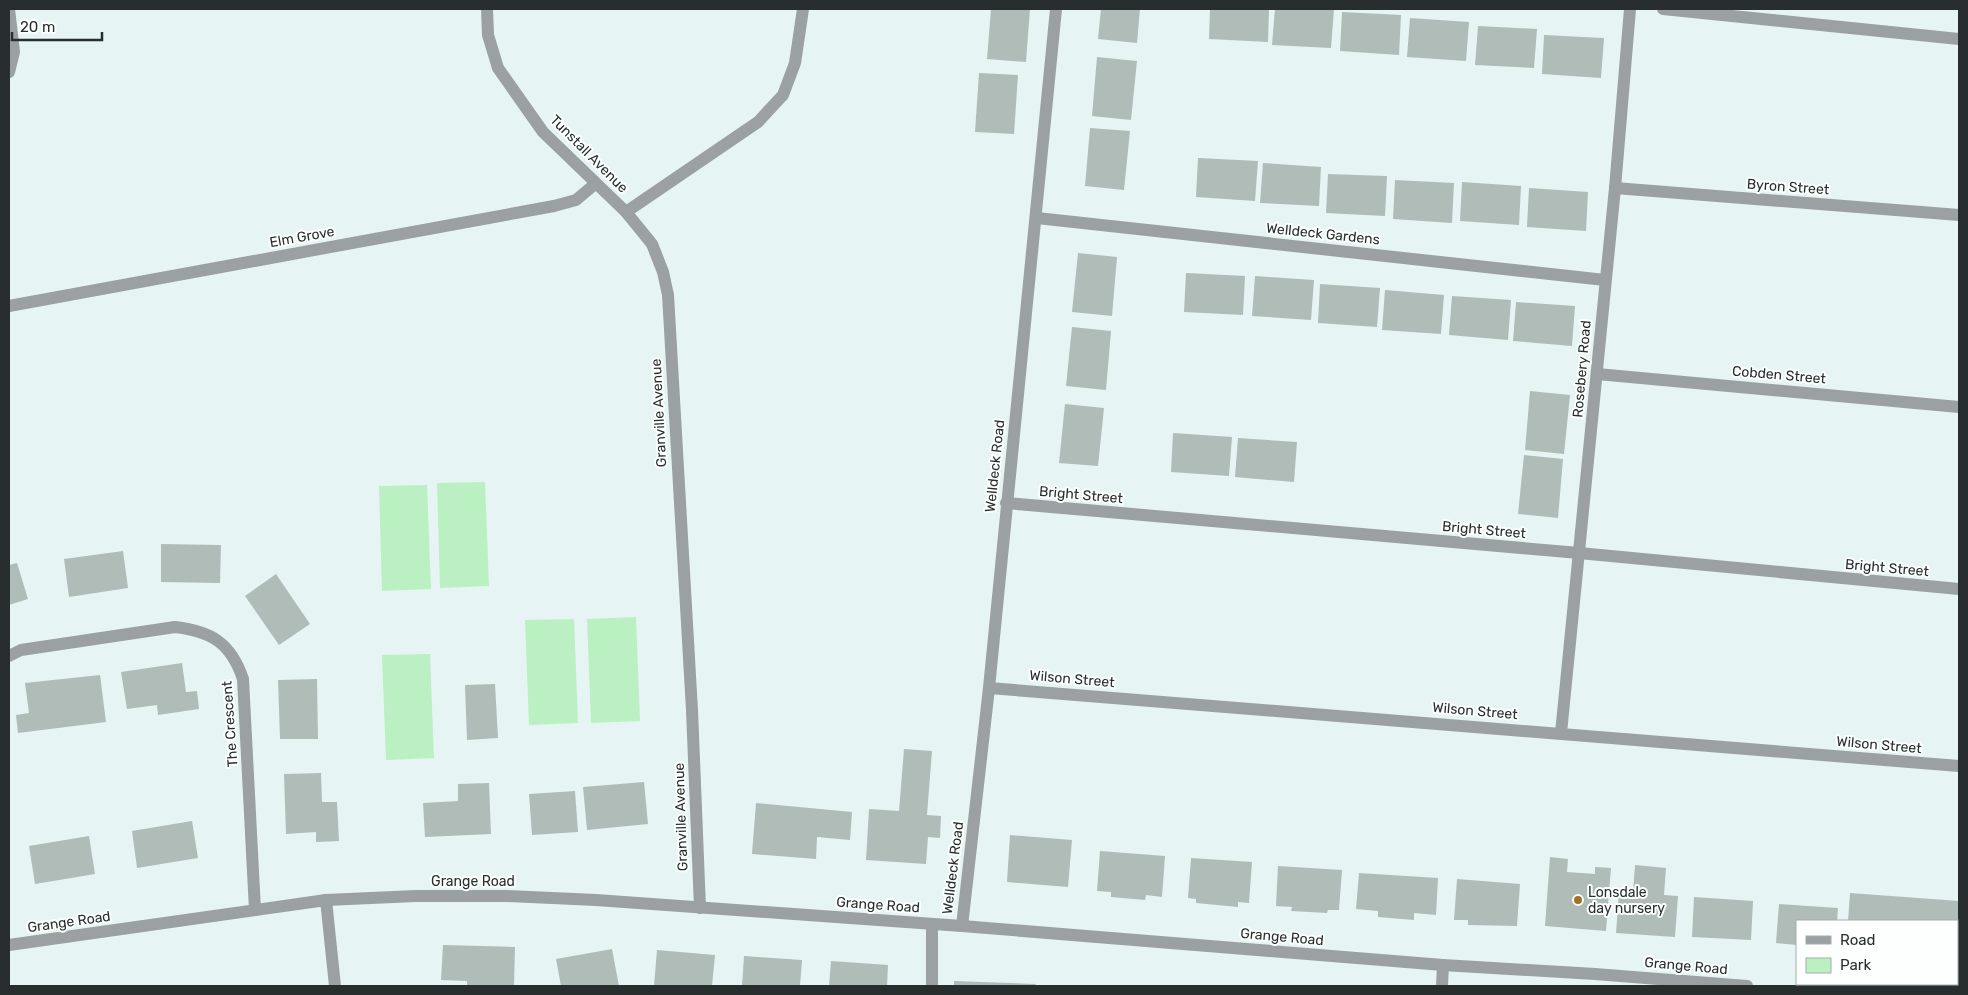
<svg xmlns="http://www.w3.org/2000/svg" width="1968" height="995" viewBox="0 0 1968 995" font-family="Rubik,sans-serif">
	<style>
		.green { fill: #bbf0c2 }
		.building { fill: #b0bcb8 }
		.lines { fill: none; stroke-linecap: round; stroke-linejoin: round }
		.minor { stroke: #9ba0a2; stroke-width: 12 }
		.tertiary { stroke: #9ba0a2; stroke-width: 12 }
		.poi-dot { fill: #9f7323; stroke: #fcfffe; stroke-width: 2 }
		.labels { text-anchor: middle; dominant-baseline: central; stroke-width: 4; stroke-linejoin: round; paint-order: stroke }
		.street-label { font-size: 14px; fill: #282e2e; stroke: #fcfffe }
		.poi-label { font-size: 14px; fill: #282e2e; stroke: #fcfffe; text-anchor: start }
	</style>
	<rect width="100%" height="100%" fill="#e6f4f4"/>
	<g class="green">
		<polygon points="485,482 489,586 440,588 437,483"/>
		<polygon points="427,485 431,589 382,591 379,486"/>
		<polygon points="636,617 640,721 591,723 587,619"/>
		<polygon points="574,619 578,723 529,725 525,620"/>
		<polygon points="430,654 434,758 386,760 382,655"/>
	</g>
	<g class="building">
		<polygon points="991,9 1030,9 1026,62 987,59"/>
		<polygon points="1101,9 1140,9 1137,43 1098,39"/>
		<polygon points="1210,9 1269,9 1268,42 1209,39"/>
		<polygon points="1275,9 1334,9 1331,48 1272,45"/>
		<polygon points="1342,12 1401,15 1399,55 1340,51"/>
		<polygon points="1410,18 1469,22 1466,61 1407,57"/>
		<polygon points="1478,26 1537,29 1534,68 1475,65"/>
		<polygon points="1544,35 1604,38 1601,78 1542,74"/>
		<polygon points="1097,57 1137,61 1131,120 1092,116"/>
		<polygon points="979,73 1018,75 1014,134 975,132"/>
		<polygon points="1090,128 1130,131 1124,190 1085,186"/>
		<polygon points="1198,158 1258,161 1255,201 1196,197"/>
		<polygon points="1263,163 1321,167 1319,206 1260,203"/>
		<polygon points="1328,174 1387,176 1385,216 1326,213"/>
		<polygon points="1395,180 1454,183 1452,223 1393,219"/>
		<polygon points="1462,182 1521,186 1519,225 1460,221"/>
		<polygon points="1529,188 1588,192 1586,231 1527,227"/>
		<polygon points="1078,253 1117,257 1112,316 1072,312"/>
		<polygon points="1186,273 1245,276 1243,315 1184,312"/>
		<polygon points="1255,276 1314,280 1311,320 1252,316"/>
		<polygon points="1320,284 1380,288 1377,327 1318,323"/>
		<polygon points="1385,290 1444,295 1441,334 1382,330"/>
		<polygon points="1452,296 1511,300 1508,340 1449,335"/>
		<polygon points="1516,302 1575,306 1572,346 1513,341"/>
		<polygon points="1072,327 1111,331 1106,390 1066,386"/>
		<polygon points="1530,391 1570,395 1564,454 1525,450"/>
		<polygon points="1065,404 1104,408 1098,466 1059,463"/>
		<polygon points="1173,433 1232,437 1229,476 1171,472"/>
		<polygon points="1238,438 1297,442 1294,482 1235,477"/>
		<polygon points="1524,455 1563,459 1558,518 1518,514"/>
		<polygon points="161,544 221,545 220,583 161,582"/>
		<polygon points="123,551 128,588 69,597 64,559"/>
		<polygon points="17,563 28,599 9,605 9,565"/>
		<polygon points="276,574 310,624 279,645 245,596"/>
		<polygon points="182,663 186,692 197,691 199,709 158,715 157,705 127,709 121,672"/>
		<polygon points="100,675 106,722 18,733 16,715 29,713 25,683"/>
		<polygon points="317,679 318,739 280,739 278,680"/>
		<polygon points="495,684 498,738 467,740 465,685"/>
		<polygon points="904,749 932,751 927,815 941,816 940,838 928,837 926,864 866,860 869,809 899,811"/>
		<polygon points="321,773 322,802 337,802 339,841 316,842 316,832 286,834 284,774"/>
		<polygon points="644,782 648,824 587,830 583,787"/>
		<polygon points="489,783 491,834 425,837 423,803 458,801 458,784"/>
		<polygon points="575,791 578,832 532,835 529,794"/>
		<polygon points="756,803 852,812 850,840 817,837 816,859 752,854"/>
		<polygon points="192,821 198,858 137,868 132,831"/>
		<polygon points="1010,835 1072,840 1068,887 1007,882"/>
		<polygon points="89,836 95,874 35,884 29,846"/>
		<polygon points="1100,851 1165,856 1162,897 1146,895 1145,900 1111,897 1111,892 1097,891"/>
		<polygon points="1550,857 1568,859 1567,872 1595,874 1595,867 1611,868 1606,931 1545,926"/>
		<polygon points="1191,858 1252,862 1249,903 1238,902 1238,907 1196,903 1196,899 1188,898"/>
		<polygon points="1635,865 1666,868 1664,895 1678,896 1675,937 1616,933 1619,892 1633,893"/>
		<polygon points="1278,866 1342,870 1339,910 1328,910 1327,913 1291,911 1292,907 1276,906"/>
		<polygon points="1359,873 1438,878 1436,915 1414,913 1414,920 1378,917 1378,911 1356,909"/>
		<polygon points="1457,879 1520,884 1517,926 1468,925 1468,920 1454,920"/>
		<polygon points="1850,893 1959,901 1959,946 1957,946 1957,921 1848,921"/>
		<polygon points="1694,897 1753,901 1751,940 1692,937"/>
		<polygon points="1779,904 1838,908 1837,921 1797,921 1797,945 1776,943"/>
		<polygon points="443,945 515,947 514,986 467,986 467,981 441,980"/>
		<polygon points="612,949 619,986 561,986 556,959"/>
		<polygon points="657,950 715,955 712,986 654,986"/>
		<polygon points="744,956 802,960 800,986 742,986"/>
		<polygon points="831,961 888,965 887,986 829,986"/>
		<polygon points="954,981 1036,984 1035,986 954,986"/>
	</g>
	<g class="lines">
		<g class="minor">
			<polyline points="9,9 14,52 9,72"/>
			<polyline points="487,9 488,35 498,68 543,132 626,212 652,244 663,272 668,295 692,710 700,908"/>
			<polyline points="1663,9 1959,39"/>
			<polyline points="1615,188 1959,215"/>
			<polyline points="626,212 758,122 783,95 795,63 803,9"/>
			<polyline points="1037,218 1605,280"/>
			<polyline points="9,306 554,206 576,200 595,184"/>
			<polyline points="1597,374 1959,407"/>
			<polyline points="1006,503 1579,553 1959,589"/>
			<path d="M9 656 21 650 175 627C211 631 231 643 243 679L255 910"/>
			<polyline points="989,688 1959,766"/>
			<polyline points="1561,733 1615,188 1630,9"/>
			<polyline points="326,900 335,986"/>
			<polyline points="932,924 932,986"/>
			<polyline points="962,926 989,688 1056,9"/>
			<polyline points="1442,986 1443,965"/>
		</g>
		<polyline class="tertiary" points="9,945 326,900 416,896 506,896 596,900 962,926 1443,965 1595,974 1747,986"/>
	</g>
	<circle class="poi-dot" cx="1578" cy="900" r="5"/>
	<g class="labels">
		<g class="street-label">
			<text transform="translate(589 154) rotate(45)">Tunstall Avenue</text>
			<text transform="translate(1788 187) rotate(4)">Byron Street</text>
			<text transform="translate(1323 234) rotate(6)">Welldeck Gardens</text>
			<text transform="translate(302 237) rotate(-10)">Elm Grove</text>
			<text transform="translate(1582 369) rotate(-85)">Rosebery Road</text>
			<text transform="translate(1779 375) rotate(5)">Cobden Street</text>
			<text transform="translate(659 413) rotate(-93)">Granville Avenue</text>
			<text transform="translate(995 466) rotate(-84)">Welldeck Road</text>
			<text transform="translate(1081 495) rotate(5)">Bright Street</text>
			<text transform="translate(1484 530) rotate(5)">Bright Street</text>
			<text transform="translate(1887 568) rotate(5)">Bright Street</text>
			<text transform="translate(1072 679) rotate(5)">Wilson Street</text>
			<text transform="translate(1475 711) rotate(5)">Wilson Street</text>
			<text transform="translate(230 724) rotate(-94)">The Crescent</text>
			<text transform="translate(1879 745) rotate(5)">Wilson Street</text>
			<text transform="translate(681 817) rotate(-92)">Granville Avenue</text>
			<text transform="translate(953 868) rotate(-83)">Welldeck Road</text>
			<text x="473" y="881">Grange Road</text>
			<text transform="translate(878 905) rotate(4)">Grange Road</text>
			<text transform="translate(69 922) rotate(-8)">Grange Road</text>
			<text transform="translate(1282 937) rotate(5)">Grange Road</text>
			<text transform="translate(1686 966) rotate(5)">Grange Road</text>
		</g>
		<g class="poi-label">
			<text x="1588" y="892">Lonsdale<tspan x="1588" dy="16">day nursery</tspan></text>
		</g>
	</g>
	<rect width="1968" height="995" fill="none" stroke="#282e2e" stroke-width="20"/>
	<rect x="1796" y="920" width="162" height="65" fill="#fcfffe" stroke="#a7abab"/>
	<rect x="1806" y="936" width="25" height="8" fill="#9ba0a2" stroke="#a7abab"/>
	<text x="1840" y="945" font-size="15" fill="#282e2e">Road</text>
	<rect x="1806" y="958" width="25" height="15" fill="#bbf0c2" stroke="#a7abab"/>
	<text x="1840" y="970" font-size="15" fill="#282e2e">Park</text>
	<path d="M12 32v8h90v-8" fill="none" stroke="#282e2e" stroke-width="2.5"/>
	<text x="20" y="32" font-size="15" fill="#282e2e" stroke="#fcfffe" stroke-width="4" paint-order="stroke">20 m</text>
</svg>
